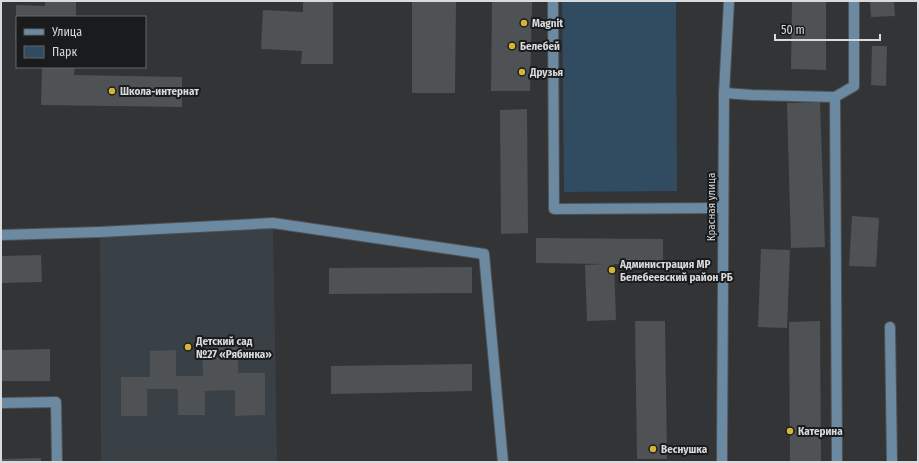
<svg xmlns="http://www.w3.org/2000/svg" width="919" height="463" viewBox="0 0 919 463" font-family="'Fira Sans Condensed',sans-serif">
	<style>
		.built { fill: #394046 }
		.green { fill: #314b60 }
		.building { fill: #4f5254 }
		.lines { fill: none; stroke-linecap: round; stroke-linejoin: round }
		.minor-casing { stroke: #505254; stroke-width: 12 }
		.minor { stroke: #6b89a1; stroke-width: 10 }
		.poi-dot { fill: #d7b434; stroke: #1a1b1c; stroke-width: 1.5 }
		.labels { text-anchor: middle; dominant-baseline: central; stroke-width: 4; stroke-linejoin: round; paint-order: stroke }
		.poi-label { font-size: 11px; font-weight: bold; fill: #d9dadc; stroke: #1a1b1c; text-anchor: start }
		.street-label { font-size: 11px; fill: #d9dadc; stroke: #1a1b1c }
	</style>
	<rect width="100%" height="100%" fill="#323436"/>
	<polygon class="built" points="273,223 277,462 101,462 100,232"/>
	<polygon class="green" points="562,1 676,1 677,191 564,192"/>
	<g class="building">
		<polygon points="45,1 76,1 76,17 16,17 16,5 45,6"/>
		<polygon points="303,1 333,1 333,64 301,64 302,51 261,49 263,10 303,12"/>
		<polygon points="412,1 456,1 455,93 412,93"/>
		<polygon points="492,1 532,1 530,91 491,91"/>
		<polygon points="792,1 826,1 826,70 791,69"/>
		<polygon points="870,1 894,1 895,16 871,17"/>
		<polygon points="16,22 17,22 17,39 15,39"/>
		<polygon points="872,46 887,46 886,86 871,85"/>
		<polygon points="42,67 75,67 74,75 182,77 182,107 41,105"/>
		<polygon points="820,102 825,247 791,248 787,103"/>
		<polygon points="527,109 528,233 501,234 500,110"/>
		<polygon points="852,216 879,218 876,267 849,266"/>
		<polygon points="536,238 663,239 663,264 614,264 616,320 587,321 585,265 604,264 536,263"/>
		<polygon points="761,249 790,250 787,328 758,327"/>
		<polygon points="41,255 42,282 1,283 1,256"/>
		<polygon points="472,267 472,293 329,294 329,268"/>
		<polygon points="635,321 665,321 667,459 637,459"/>
		<polygon points="820,321 821,462 790,462 789,322"/>
		<polygon points="238,347 238,373 265,373 265,415 235,416 235,390 205,391 205,415 178,415 178,389 147,389 147,416 121,416 121,377 150,377 150,351 176,350 176,376 203,376 202,348"/>
		<polygon points="50,349 50,381 1,381 1,350"/>
		<polygon points="472,364 472,391 331,394 331,366"/>
		<polygon points="41,458 41,462 1,462 1,459"/>
	</g>
	<g class="lines">
		<g class="minor-casing">
			<g id="minor">
				<polyline points="553,1 554,209 722,208"/>
				<polyline points="724,93 752,95 835,97"/>
				<polyline points="1,235 100,232 273,223 484,254 503,462"/>
				<polyline points="890,327 892,462"/>
				<polyline points="1,403 56,402 57,462"/>
				<polyline points="722,462 724,93 729,1"/>
				<polyline points="837,462 835,97 854,86 854,1"/>
			</g>
		</g>
		<use href="#minor" class="minor"/>
	</g>
	<g class="poi-dot">
		<circle cx="524" cy="23" r="4"/>
		<circle cx="512" cy="46" r="4"/>
		<circle cx="522" cy="72" r="4"/>
		<circle cx="112" cy="91" r="4"/>
		<circle cx="612" cy="270" r="4"/>
		<circle cx="188" cy="347" r="4"/>
		<circle cx="790" cy="431" r="4"/>
		<circle cx="653" cy="449" r="4"/>
	</g>
	<g class="labels">
		<g class="poi-label">
			<text x="532" y="23">Magnit</text>
			<text x="520" y="46">Белебей</text>
			<text x="530" y="72">Друзья</text>
			<text x="120" y="91">Школа-интернат</text>
			<text x="620" y="264">Администрация МР<tspan x="620" dy="13">Белебеевский район РБ</tspan></text>
			<text x="196" y="341">Детский сад<tspan x="196" dy="13">№27 «Рябинка»</tspan></text>
			<text x="798" y="431">Катерина</text>
			<text x="661" y="449">Веснушка</text>
		</g>
		<g class="street-label">
			<text transform="translate(711 207) rotate(-90)">Красная улица</text>
		</g>
	</g>
	<rect width="919" height="463" fill="none" stroke="#d9dadc" stroke-width="4"/>
	<rect x="16" y="16" width="130" height="52" fill="#1a1b1c" stroke="#666769"/>
	<rect x="24" y="29" width="20" height="6" fill="#6b89a1" stroke="#666769"/>
	<text x="52" y="36" font-size="12" fill="#d9dadc">Улица</text>
	<rect x="24" y="46" width="20" height="12" fill="#314b60" stroke="#666769"/>
	<text x="52" y="56" font-size="12" fill="#d9dadc">Парк</text>
	<path d="M775 34v6h105v-6" fill="none" stroke="#d9dadc" stroke-width="2"/>
	<text x="781" y="34" font-size="12" fill="#d9dadc" stroke="#1a1b1c" stroke-width="3" paint-order="stroke">50 m</text>
</svg>
